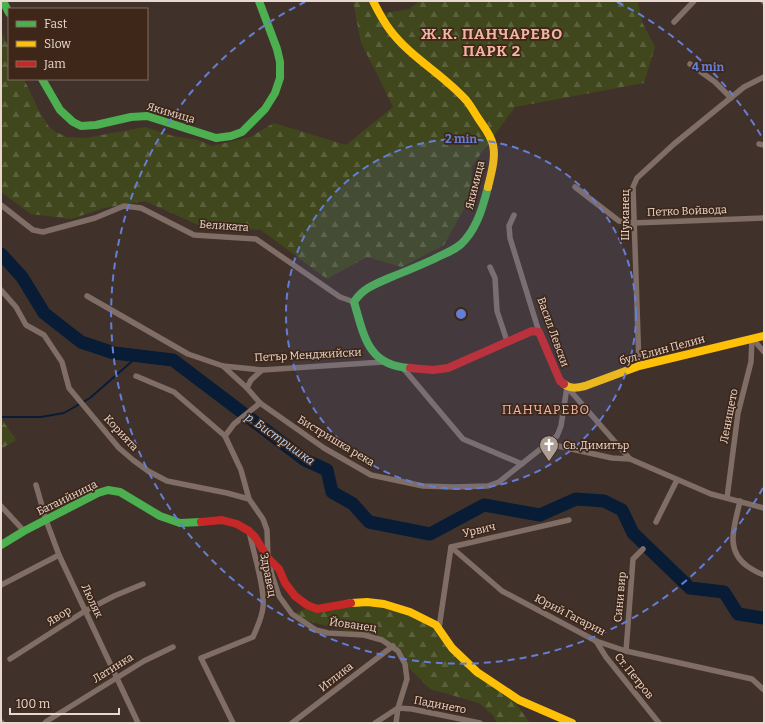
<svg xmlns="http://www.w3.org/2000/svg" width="765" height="724" viewBox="0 0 765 724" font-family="Bitter,serif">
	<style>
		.forest { fill: url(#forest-firs) }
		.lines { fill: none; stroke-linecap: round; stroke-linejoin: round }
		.stream { stroke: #081c36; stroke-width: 2 }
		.river { stroke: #081c36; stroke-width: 13 }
		.street { stroke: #7f6d66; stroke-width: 5.5 }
		.fast { stroke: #4caf50; stroke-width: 8 }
		.slow { stroke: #ffc107; stroke-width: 8 }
		.jam { stroke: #c62828; stroke-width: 8 }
		.ring { fill: none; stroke: #647ed5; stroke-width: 2; stroke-dasharray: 7 5 }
		.labels { text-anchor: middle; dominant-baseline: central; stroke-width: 3.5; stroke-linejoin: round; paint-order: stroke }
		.street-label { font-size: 11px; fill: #e8d8cf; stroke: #3e2618 }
		.poi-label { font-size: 11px; fill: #e8d8cf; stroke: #3e2618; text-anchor: start }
		.water-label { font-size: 12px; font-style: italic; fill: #bbd6f7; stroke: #3e2618 }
		.quarter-label { font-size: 13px; letter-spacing: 1px; fill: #f5b4a2; stroke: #3e2618 }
		.district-label { font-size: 15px; font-weight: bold; letter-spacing: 1px; fill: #f5b4a2; stroke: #3e2618 }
		.centre { fill: #647ed5; stroke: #3e2618; stroke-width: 2 }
		.ring-label { font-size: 12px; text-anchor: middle; font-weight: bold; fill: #647ed5; stroke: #3e2618; stroke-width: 3.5; stroke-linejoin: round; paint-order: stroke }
	</style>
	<defs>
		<pattern id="forest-firs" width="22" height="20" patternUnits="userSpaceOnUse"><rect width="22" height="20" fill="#40471d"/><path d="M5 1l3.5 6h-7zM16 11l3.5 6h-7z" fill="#5c613d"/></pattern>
	</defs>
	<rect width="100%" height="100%" fill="#40322a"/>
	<g class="forest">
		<polygon points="353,1 366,1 384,13 410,9 419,1 638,1 642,22 655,47 644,83 515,107 472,166 470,198 444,245 402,267 367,257 327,279 261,230 205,228 145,201 104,208 71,219 31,214 1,192 1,31 9,48 9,79 24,79 39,111 49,127 56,132 67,137 85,138 145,127 173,136 198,140 212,146 250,137 274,123 346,145 393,107 375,70 361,43"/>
		<polygon points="1,418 16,440 1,449"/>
		<polygon points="347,605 384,606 436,625 452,650 511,697 530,723 497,723 493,715 479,703 430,689 405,664 402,657 382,640 304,620 294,614 308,608"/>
	</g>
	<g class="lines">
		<polyline class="stream" points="1,417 41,417 64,413 90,398 138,356"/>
		<polyline class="river" points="1,254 22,277 44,313 81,342 114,353 173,360 305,460 327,470 332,492 353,504 369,522 430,534 484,505 540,515 576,499 604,501 622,510 633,533 690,588 724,592 738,614 764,618"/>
		<g class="street">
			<polyline points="763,1 764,2"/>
			<polyline points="674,22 694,1"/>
			<polyline points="690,64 715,82 731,98"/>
			<polyline points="759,144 764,145"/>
			<polyline points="575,187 619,221 634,223 764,218"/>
			<polyline points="1,205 33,230 43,232 95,218 124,206 141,208 194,235 256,239 340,297 354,302"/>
			<polyline points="514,215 509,226 510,238 539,332"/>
			<polyline points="490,267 495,278 497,311 507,341"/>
			<polyline points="1,290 16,307 26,325 44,335 62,362 69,388 119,448 133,460 148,471 167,481 227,493 249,499 263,519 267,530 268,558 272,575 279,596 292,614 316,630 328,633 364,635 382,640 398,651 405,664 407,679 398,708 396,723"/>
			<polyline points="87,296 188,354 223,366 262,370 383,362"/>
			<polyline points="752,338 764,352"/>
			<polyline points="223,366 247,388 260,403 324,448 371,475 423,486 454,487 488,486 499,482 557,436 561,426 567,387"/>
			<polyline points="639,366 633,187 637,178 674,144 744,87 764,77"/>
			<polyline points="403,368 463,439 522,464"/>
			<polyline points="136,376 174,392 225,436 241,470 249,499"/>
			<polyline points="567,387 630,459 711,494 764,508"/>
			<polyline points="247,388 251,380 262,370"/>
			<polyline points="225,436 234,424 260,403"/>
			<polyline points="549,444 612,458 630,459"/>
			<polyline points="36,485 46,520 59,555 138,723"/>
			<polyline points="727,498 738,413 751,362 752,338"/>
			<path d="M740 501C735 525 724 549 747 566 753 570 758 573 764 575"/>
			<polyline points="1,506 24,531"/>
			<polyline points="656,522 677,480"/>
			<polyline points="451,547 502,591 596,641 626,651 752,679 764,690"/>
			<polyline points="1,585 59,555"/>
			<polyline points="439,628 451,547 569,520"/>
			<polyline points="596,641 606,657 659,723"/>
			<polyline points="626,651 633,559 643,549"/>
			<polyline points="10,659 85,611 114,596 143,584"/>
			<polyline points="1,722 2,723"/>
			<polyline points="45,723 47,721 144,661 173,647"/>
			<path d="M233 723 201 658 253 637C257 627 262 618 263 607 265 588 253 551 249 531"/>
			<polyline points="292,723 393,646"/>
			<polyline points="375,723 398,708 412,709 480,723"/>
		</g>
		<g class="fast">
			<polyline points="3,1 9,13"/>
			<polyline points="42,79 60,110 73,122 81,126 96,125 131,117 147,116 216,138 231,136 242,132 265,109 275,93 280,78 280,62 277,49 259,1"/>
			<path d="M410 368C368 366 364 336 354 302 362 289 375 284 389 278 404 272 419 266 434 259 445 253 457 250 465 240 478 225 483 206 488 187"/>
			<polyline points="1,545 24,531 98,493 108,490 120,492 160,516 180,523 201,522"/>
		</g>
		<g class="slow">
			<path d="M373 1C378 11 383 21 390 30 411 58 443 74 466 100 471 106 474 112 478 118 484 127 491 135 493 145 496 158 491 174 488 187"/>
			<path d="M564 384C570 389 577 388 585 386L639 366 764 336"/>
			<polyline points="351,603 367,602 384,604 410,612 436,625 452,648 477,672 519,700 572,723"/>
		</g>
		<g class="jam">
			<polyline points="410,368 433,370 448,368 532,331 539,332 560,381 564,384"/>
			<polyline points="201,522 222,520 237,524 249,531 255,537 268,558 279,569 285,583 295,596 307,605 317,609 351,603"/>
		</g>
	</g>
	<circle cx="461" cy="314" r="175" fill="#647ed5" fill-opacity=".12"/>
	<g class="ring">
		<circle cx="461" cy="314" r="175"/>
		<path d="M763 488A349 349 0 1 1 305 2M617 2A349 349 0 0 1 763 139"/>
	</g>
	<defs>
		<g id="church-pin" transform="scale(1)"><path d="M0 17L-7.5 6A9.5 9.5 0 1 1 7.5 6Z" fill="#ad9e95" stroke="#3e2618"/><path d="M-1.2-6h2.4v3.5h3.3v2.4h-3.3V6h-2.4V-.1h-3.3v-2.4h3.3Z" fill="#fff"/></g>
	</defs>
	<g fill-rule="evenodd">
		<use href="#church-pin" x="549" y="445"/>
	</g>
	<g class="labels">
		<g class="street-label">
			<text transform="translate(171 113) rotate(16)">Якимица</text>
			<text transform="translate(475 185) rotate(-76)">Якимица</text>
			<text transform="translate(687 211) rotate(-2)">Петко Войвода</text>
			<text transform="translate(625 215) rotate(-90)">Шуманец</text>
			<text transform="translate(224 226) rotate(4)">Беликата</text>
			<text transform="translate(553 332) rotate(70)">Васил Левски</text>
			<text transform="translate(662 350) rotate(-15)">бул. Елин Пелин</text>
			<text transform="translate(308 355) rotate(-3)">Петър Менджийски</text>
			<text transform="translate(729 416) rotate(-79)">Ленището</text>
			<text transform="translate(121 433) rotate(47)">Корията</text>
			<text transform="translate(336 441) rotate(31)">Бистришка река</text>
			<text transform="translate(67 498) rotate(-26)">Батаийница</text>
			<text transform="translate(479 530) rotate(-13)">Урвич</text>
			<text transform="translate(268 575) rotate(79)">Здравец</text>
			<text transform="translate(620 597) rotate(-85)">Сини вир</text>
			<text transform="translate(92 601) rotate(65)">Люляк</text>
			<text transform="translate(570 615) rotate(27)">Юрий Гагарин</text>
			<text transform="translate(59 616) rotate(-32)">Явор</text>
			<text transform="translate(353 625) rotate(8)">Йованец</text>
			<text transform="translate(113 668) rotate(-32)">Латинка</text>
			<text transform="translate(634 676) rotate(51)">Ст. Петров</text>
			<text transform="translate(336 677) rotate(-38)">Иглика</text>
			<text transform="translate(440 705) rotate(11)">Падинето</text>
		</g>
		<g class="poi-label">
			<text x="563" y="445">Св. Димитър</text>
		</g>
		<g class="water-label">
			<text transform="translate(280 439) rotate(35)">р. Бистришка</text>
		</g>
		<g class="quarter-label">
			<text x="546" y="409">ПАНЧАРЕВО</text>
		</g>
		<g class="district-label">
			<text x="492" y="34">Ж.К. ПАНЧАРЕВО<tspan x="492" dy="17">ПАРК 2</tspan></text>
		</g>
	</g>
	<circle cx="461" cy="314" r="6" class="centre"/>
	<g class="ring-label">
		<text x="708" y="71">4 min</text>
		<text x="461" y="143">2 min</text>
	</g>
	<rect width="765" height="724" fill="none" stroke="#e8d8cf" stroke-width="4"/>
	<rect x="8" y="8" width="140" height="72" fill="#3e2618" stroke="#826d61"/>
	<rect x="16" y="21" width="20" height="6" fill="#4caf50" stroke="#826d61"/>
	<text x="44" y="28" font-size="12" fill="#e8d8cf">Fast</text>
	<rect x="16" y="41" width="20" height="6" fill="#ffc107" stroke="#826d61"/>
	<text x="44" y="48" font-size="12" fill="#e8d8cf">Slow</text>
	<rect x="16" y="61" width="20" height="6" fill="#c62828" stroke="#826d61"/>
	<text x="44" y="68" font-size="12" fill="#e8d8cf">Jam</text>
	<path d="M10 708v6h109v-6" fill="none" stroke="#e8d8cf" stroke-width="2"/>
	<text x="16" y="708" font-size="12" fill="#e8d8cf" stroke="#3e2618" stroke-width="3" paint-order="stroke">100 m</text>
</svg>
